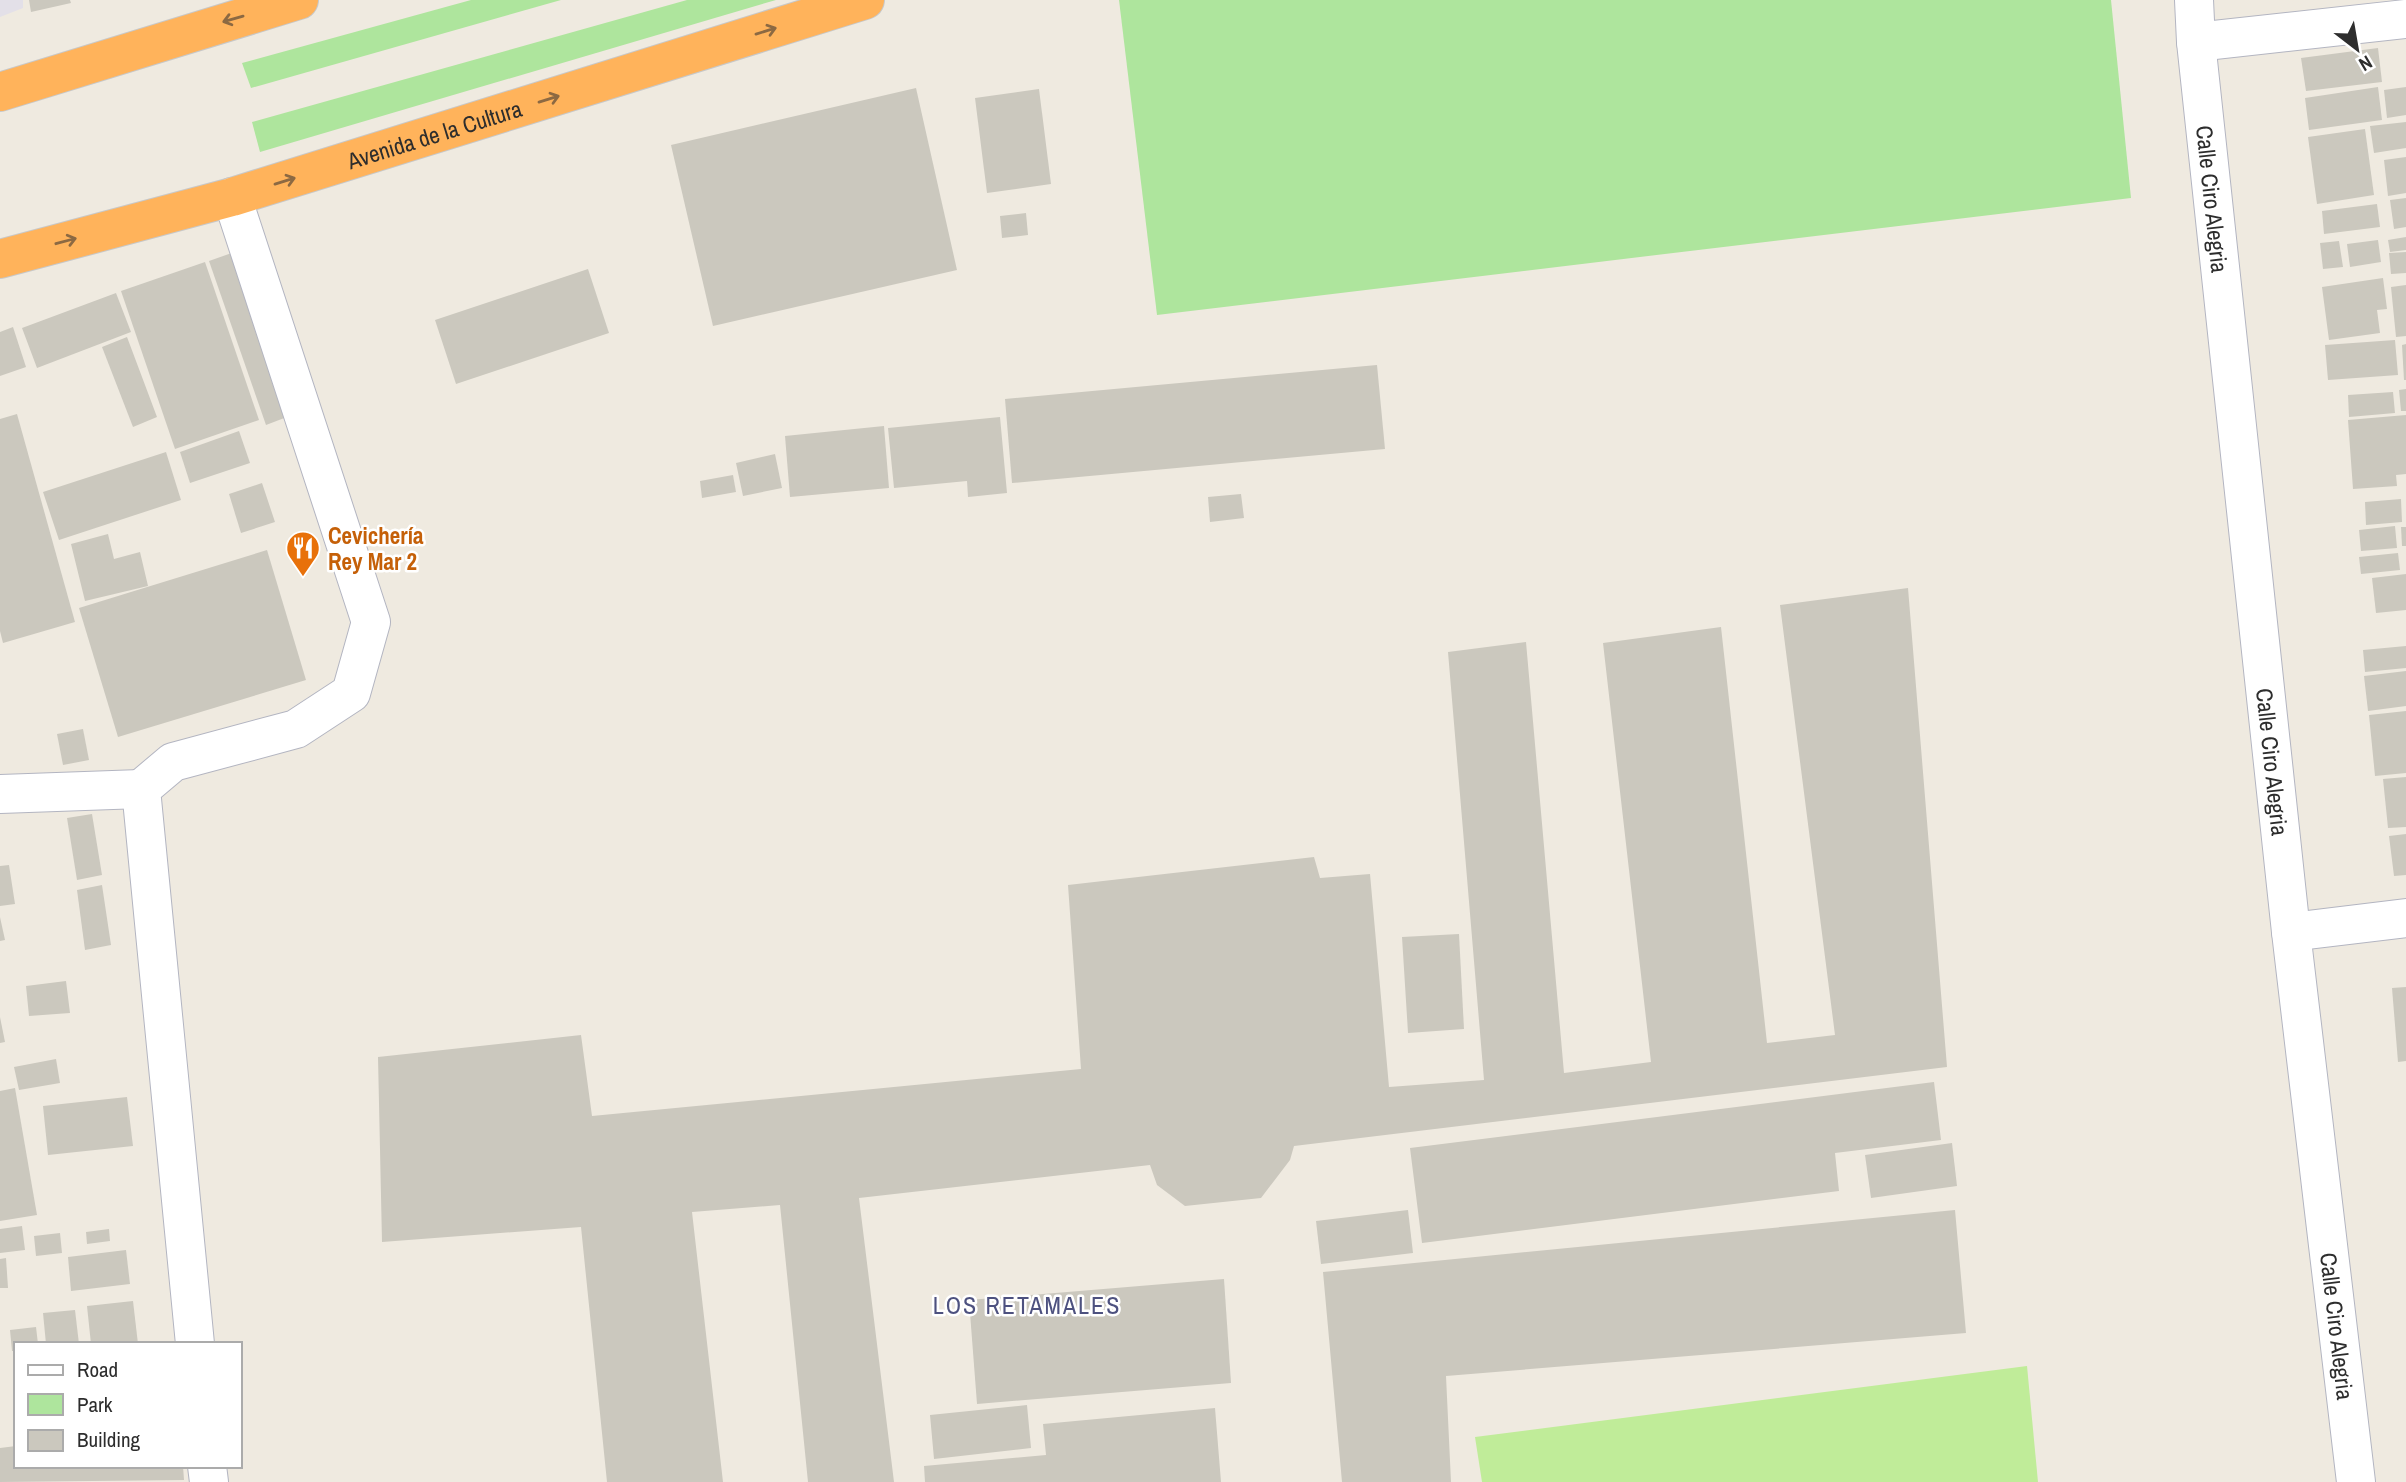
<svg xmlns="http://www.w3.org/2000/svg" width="2406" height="1482" viewBox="0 0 2406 1482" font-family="'Archivo Narrow',sans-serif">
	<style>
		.industrial { fill: #e3e0e8 }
		.green { fill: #aee59d }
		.pitch { fill: #c0ec99 }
		.building { fill: #cbc8be }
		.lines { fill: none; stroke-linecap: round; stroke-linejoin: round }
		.minor-casing { stroke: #b3b5c1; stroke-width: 40 }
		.highway-casing { stroke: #c8c8c8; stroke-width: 40 }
		.minor { stroke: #fff; stroke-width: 38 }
		.highway { stroke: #ffb35b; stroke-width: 38 }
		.oneway { stroke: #8c6942 }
		.labels { text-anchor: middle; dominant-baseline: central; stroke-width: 5; stroke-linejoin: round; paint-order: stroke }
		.street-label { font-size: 23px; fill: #2d2d2d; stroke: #fff }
		.food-label { font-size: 23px; font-weight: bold; fill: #c56008; stroke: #fff; text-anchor: start }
		.neighbourhood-label { font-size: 24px; letter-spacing: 2px; fill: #4d517f; stroke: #fff }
	</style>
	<rect width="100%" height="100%" fill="#efeae0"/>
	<polygon class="industrial" points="0,0 23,0 23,8 0,17"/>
	<g class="green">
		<polygon points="471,0 561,0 251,88 242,63"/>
		<polygon points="687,0 776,0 260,152 252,122"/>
		<polygon points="1119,0 2111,0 2131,198 1157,315"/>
	</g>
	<polygon class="pitch" points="2027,1366 2038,1482 1482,1482 1475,1437"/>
	<g class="building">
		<polygon points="29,0 70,0 71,3 31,12"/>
		<polygon points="2378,48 2382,82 2306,91 2301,58"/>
		<polygon points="2378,87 2382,120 2309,130 2305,98"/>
		<polygon points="2406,87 2406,115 2387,118 2384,90"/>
		<polygon points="916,88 957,270 713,326 671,145"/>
		<polygon points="1039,89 1051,184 987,193 975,98"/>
		<polygon points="2406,122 2406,148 2374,153 2370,126"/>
		<polygon points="2365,129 2374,195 2317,204 2308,137"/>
		<polygon points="2406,157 2406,193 2388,196 2384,160"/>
		<polygon points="2406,198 2406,227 2394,229 2390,200"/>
		<polygon points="2377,204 2380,227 2324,234 2322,211"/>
		<polygon points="1026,213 1028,235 1002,238 1000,216"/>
		<polygon points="2406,237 2406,250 2390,252 2388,240"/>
		<polygon points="2378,240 2381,262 2350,267 2347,244"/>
		<polygon points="2339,241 2343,267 2323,269 2320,243"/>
		<polygon points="243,249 300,412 266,425 209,261"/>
		<polygon points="2406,252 2406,273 2391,274 2389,253"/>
		<polygon points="205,262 259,420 175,449 121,291"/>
		<polygon points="588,269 609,333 456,384 435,320"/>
		<polygon points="2383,278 2387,309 2377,310 2380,333 2329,340 2322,287"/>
		<polygon points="2406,285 2406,336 2396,337 2391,287"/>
		<polygon points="116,293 131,332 37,368 22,328"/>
		<polygon points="13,327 26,367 0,376 0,332"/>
		<polygon points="127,337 157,417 133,427 102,347"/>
		<polygon points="2395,340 2398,375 2328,380 2325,345"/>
		<polygon points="2406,344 2406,380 2404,380 2402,345"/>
		<polygon points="1377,365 1385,449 1012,483 1005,399"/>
		<polygon points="2406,389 2406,411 2401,411 2399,390"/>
		<polygon points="2393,392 2395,413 2349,417 2348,395"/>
		<polygon points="17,414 75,622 3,643 0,631 0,419"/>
		<polygon points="2406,415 2406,474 2396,475 2397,486 2353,489 2348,420"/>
		<polygon points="1000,417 1007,493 968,497 967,481 894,488 888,428"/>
		<polygon points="884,426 889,488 790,497 785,436"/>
		<polygon points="239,431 250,463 190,483 180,452"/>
		<polygon points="166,452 181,500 59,540 43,492"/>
		<polygon points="775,454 782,488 743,496 736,463"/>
		<polygon points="733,475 736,492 702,498 700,481"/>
		<polygon points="262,483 275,522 241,533 229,494"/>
		<polygon points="1241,494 1244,518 1210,522 1208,497"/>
		<polygon points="2401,499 2402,522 2366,525 2365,502"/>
		<polygon points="2395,526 2397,548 2361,551 2359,530"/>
		<polygon points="2401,527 2406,527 2406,546 2402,546"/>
		<polygon points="108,534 114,559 140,552 148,586 85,601 71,544"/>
		<polygon points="267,550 306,680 118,737 79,608"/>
		<polygon points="2398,553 2400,570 2361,574 2359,557"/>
		<polygon points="2406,574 2406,610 2376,613 2372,578"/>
		<polygon points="1908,588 1947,1067 1294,1146 1290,1160 1261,1198 1185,1206 1157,1185 1150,1165 859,1198 894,1482 808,1482 780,1205 692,1212 723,1482 607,1482 581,1227 382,1242 378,1057 581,1035 592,1116 1081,1069 1068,885 1314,857 1320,878 1370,874 1389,1087 1484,1080 1448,652 1526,642 1564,1073 1651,1062 1603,643 1721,627 1767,1043 1835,1035 1780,605"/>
		<polygon points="2406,646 2406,668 2365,672 2363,650"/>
		<polygon points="2406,671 2406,706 2368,711 2364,676"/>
		<polygon points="2406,711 2406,773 2375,776 2369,715"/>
		<polygon points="83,729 89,760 63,765 57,734"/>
		<polygon points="2406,777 2406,827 2388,828 2383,779"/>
		<polygon points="92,814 102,875 77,880 67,818"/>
		<polygon points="2406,834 2406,875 2394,876 2389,836"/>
		<polygon points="9,865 15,904 0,906 0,866"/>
		<polygon points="102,885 111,945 85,950 77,890"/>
		<polygon points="0,917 5,940 0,941"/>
		<polygon points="1459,934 1464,1029 1408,1033 1402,937"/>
		<polygon points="66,981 70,1013 29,1016 26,986"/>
		<polygon points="2406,987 2406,1061 2398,1062 2392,988"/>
		<polygon points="0,1017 5,1042 0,1043"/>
		<polygon points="56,1059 60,1083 19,1090 14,1067"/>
		<polygon points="1934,1082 1941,1140 1835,1153 1839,1191 1422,1243 1410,1148"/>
		<polygon points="15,1088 37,1215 0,1221 0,1091"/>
		<polygon points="127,1097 133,1146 48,1155 43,1106"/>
		<polygon points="1952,1143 1957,1186 1871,1198 1865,1155"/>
		<polygon points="1408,1210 1413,1253 1321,1264 1316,1221"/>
		<polygon points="1955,1210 1966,1333 1446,1376 1451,1482 1342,1482 1323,1272"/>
		<polygon points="22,1226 25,1250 0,1253 0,1229"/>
		<polygon points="109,1229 110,1241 87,1244 86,1232"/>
		<polygon points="60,1233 62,1253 36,1256 34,1236"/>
		<polygon points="126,1250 130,1284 71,1291 68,1257"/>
		<polygon points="6,1258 8,1288 0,1288 0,1259"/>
		<polygon points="1224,1279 1231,1383 977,1404 969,1300"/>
		<polygon points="133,1301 138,1344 91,1344 87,1306"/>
		<polygon points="75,1310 79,1344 46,1344 43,1313"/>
		<polygon points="36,1327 38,1344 16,1344 16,1351 12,1351 10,1330"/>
		<polygon points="1027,1405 1031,1448 934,1459 930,1415"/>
		<polygon points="1215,1408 1221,1482 925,1482 924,1466 1046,1455 1043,1424"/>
		<polygon points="16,1446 16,1466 183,1466 184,1480 0,1482 0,1448"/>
	</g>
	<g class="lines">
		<g class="minor-casing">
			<g id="minor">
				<path id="s1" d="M2194 0 2196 42 2291 932 2356 1482"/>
				<polyline points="2196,42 2406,19"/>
				<polyline points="0,794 141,789"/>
				<polyline points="2291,932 2406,918"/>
				<polyline points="195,1344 141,789 173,762 296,729 351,693 371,622 232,197"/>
				<polyline points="207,1466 209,1482"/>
			</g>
		</g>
		<g class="highway-casing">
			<g id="highway">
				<polyline points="0,92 299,0"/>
				<path id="s2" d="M0 259 232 197 865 0"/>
			</g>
		</g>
		<use href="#minor" class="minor"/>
		<use href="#highway" class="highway"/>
	</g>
	<defs><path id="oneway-shaft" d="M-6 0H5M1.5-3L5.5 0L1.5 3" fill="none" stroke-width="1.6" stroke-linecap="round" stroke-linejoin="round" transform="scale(1.75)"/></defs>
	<g class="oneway">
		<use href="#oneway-shaft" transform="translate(233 19) rotate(164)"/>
		<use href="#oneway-shaft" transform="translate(766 31) rotate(-17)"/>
		<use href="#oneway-shaft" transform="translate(549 99) rotate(-17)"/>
		<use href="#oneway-shaft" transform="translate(285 181) rotate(-17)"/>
		<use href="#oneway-shaft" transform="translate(66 241) rotate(-15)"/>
	</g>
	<defs>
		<g id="restaurant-pin" transform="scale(1.75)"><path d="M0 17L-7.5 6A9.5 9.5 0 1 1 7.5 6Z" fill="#e8710a" stroke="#fff"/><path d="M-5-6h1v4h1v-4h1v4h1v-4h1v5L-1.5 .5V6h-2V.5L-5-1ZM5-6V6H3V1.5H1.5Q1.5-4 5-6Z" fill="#fff"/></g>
	</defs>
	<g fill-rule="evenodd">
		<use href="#restaurant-pin" x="303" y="548"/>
	</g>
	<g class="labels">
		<g class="street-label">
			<text stroke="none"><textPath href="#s2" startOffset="452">Avenida de la Cultura</textPath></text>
			<text stroke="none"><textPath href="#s1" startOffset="200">Calle Ciro Alegria</textPath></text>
			<text stroke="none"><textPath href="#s1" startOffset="766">Calle Ciro Alegria</textPath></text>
			<text stroke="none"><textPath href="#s1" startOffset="1334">Calle Ciro Alegria</textPath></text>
		</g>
		<g class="food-label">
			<text x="328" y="535">Cevichería<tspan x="328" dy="26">Rey Mar 2</tspan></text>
		</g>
		<g class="neighbourhood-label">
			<text x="1027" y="1305">LOS RETAMALES</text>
		</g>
	</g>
	<rect x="14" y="1342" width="228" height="126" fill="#ffffff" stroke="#ababab" stroke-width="2"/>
	<rect x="28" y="1365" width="35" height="10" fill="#ffffff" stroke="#ababab" stroke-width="2"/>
	<text x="77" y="1377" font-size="21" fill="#2d2d2d">Road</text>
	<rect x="28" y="1394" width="35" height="21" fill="#aee59d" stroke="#ababab" stroke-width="2"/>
	<text x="77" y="1412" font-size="21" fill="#2d2d2d">Park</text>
	<rect x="28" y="1430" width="35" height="21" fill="#cbc8be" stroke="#ababab" stroke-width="2"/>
	<text x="77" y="1447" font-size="21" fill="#2d2d2d">Building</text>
	<g transform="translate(2357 49) rotate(149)" stroke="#ffffff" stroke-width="5" paint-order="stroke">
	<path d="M0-5L12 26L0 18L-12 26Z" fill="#2d2d2d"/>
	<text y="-10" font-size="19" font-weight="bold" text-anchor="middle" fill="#2d2d2d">N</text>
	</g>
</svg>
